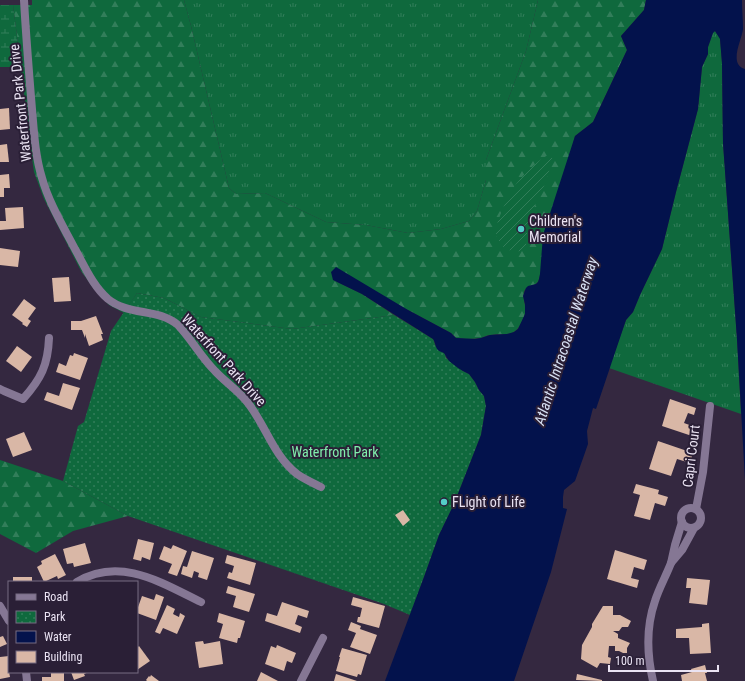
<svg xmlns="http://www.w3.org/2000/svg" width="745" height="681" viewBox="0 0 745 681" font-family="'Roboto Condensed',sans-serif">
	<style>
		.grass { fill: url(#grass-tufts) }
		.forest { fill: url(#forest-firs) }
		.wetland { fill: url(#wetland-marsh) }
		.park { fill: url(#park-dots) }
		.garden { fill: url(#garden-furrows) }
		.water { fill: #03124c }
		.building { fill: #d9b7a6 }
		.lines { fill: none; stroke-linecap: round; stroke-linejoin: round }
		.minor { stroke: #857794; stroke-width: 8 }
		.poi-dot { fill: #54cdc8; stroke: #2a1f36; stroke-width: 1.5 }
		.labels { text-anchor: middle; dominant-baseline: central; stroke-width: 4; stroke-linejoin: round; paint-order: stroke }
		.street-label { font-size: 14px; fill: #eae3f3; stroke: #2a1f36 }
		.poi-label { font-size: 14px; fill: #eae3f3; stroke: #2a1f36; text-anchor: start }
		.park-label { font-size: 14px; fill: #81eeac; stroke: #2a1f36 }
		.water-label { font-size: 15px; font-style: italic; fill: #dae3f6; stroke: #2a1f36 }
	</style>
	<defs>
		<pattern id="grass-tufts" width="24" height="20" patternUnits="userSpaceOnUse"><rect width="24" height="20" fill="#0f693d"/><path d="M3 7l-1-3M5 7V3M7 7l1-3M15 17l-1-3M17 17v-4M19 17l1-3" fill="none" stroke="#327e5a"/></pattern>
		<pattern id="forest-firs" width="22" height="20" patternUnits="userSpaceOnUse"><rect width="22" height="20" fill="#0f693d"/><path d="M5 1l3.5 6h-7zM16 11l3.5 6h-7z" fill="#327e5a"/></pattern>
		<pattern id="wetland-marsh" width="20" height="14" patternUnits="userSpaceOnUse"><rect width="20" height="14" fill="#0f693d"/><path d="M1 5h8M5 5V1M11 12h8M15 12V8" fill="none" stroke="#327e5a"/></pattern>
		<pattern id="park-dots" width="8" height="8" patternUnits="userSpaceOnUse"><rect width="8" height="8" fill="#0f693d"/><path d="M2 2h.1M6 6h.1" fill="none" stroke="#327e5a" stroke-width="1.8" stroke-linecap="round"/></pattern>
		<pattern id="garden-furrows" width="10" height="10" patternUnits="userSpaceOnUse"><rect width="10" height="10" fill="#0f693d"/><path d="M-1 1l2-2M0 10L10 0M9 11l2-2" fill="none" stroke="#327e5a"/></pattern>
	</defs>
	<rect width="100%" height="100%" fill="#342840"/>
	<g class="grass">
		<polygon points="184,0 538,0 526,51 486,160 486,180 477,211 469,221 441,229 408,233 366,225 326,222 265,193 236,194 229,188 191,26"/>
		<polygon points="715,31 720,38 722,63 723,143 737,339 741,414 609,368 626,320 633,312 640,295 662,249 676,192 698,109 702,67 708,54 708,47 713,32"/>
	</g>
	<g class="forest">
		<path d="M32 0H184L191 26 229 188 236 194 265 193 326 222 366 225 408 233 441 229 469 221 477 211 486 180V160L526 51 538 0H646L644 10 621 36 627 50 593 122 575 136 539 279C536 289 528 282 524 292 522 300 527 306 525 314 524 318 522 321 520 325 512 339 502 332 490 335 487 335 484 337 481 338 476 339 461 339 456 338L451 333 408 310 333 280 362 294 394 315 292 329 201 317 164 298 137 293 124 313 109 305 94 289 81 271 44 199 34 172 30 144 21 67 13 5H32Z"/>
		<polygon points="0,460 63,481 128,516 73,531 36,553 0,534"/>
	</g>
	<polygon class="wetland" points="0,5 13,5 21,67 0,67"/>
	<polygon class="park" points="137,293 164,298 201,317 292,329 394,315 433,339 434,341 435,345 445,354 446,358 463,371 469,374 475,382 479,390 484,396 486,406 481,435 454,504 439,535 424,577 410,615 384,604 128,516 63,481 78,426 84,422 111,331"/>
	<path class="garden" d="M548 155H550L553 159 544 186 536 203 528 222 526 245 521 251C518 251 512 252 509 250 502 248 495 237 496 230 496 223 509 193 514 187 521 177 536 161 548 155Z"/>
	<path class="water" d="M646 0H742C742 10 743 20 743 29 742 40 728 64 745 69V480L737 339 723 143 722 63 720 39 715 31 713 33 708 47V54L702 67 698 109 676 192 662 249 640 295 633 312 626 320 596 409 593 408 587 431 588 444 575 481 564 490 563 497V508L567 509 551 572 514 681H385L424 577 439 535 454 504 481 435 486 406 484 396 479 390 475 382 469 374 463 371 458 368 449 361 444 353 439 351C435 348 436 343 433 339L362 294 333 280 331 272 336 267 408 310 451 333 456 338 475 339 481 338 490 335 507 334 514 332 518 329 525 314V304L523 296 526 288 528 286 536 284 538 282 539 279 540 274 543 235 575 136 593 122 627 50 621 36 644 10Z"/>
	<g class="building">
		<polygon points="9,108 10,129 0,130 0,109"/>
		<polygon points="7,144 9,162 0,162 0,145"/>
		<polygon points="9,174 10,188 4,188 4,197 0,197 0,175"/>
		<polygon points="23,207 24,228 0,230 0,221 6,221 5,208"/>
		<polygon points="0,248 20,251 18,267 0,265"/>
		<polygon points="69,277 71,301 54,302 52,278"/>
		<polygon points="24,299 36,308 28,319 31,321 27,327 22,324 23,323 12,315"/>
		<polygon points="96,316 103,334 101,334 103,340 89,346 85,334 85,338 82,330 71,330 71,321 81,321"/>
		<polygon points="17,346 32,357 21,372 6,361"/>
		<polygon points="74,353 88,358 80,380 56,372 59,363 66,366 70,355 73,356"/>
		<polygon points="63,383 80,388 72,410 44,400 47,392 59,396"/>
		<polygon points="670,399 696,408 694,415 688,413 684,423 695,427 692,436 662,426"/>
		<polygon points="24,432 32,450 13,457 6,439"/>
		<polygon points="658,441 693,453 690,463 677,459 671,476 649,469"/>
		<polygon points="636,484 659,490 658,494 668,497 665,506 655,503 650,520 634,516 640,495 633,493"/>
		<polygon points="403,510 410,520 403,526 395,515"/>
		<polygon points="138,539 154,543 150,560 142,557 141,561 133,559"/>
		<polygon points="85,543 91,563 74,567 73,563 67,564 63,549"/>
		<polygon points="173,545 187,551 177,576 168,573 172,564 159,559 164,546 171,549"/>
		<polygon points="615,550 647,560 644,570 634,567 631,578 639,580 637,588 607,579"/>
		<polygon points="192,551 214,558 207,580 198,577 199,573 194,571 192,578 181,574 183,566 187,567"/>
		<polygon points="55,554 66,575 58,579 57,576 44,582 37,567 42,564 41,561"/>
		<polygon points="227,555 256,563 250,585 227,578 229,572 232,573 234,566 225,563"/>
		<rect x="13" y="577" width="19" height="5"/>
		<polygon points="687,578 710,580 707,605 689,603 691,588 686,588"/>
		<polygon points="228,586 255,594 249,612 233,607 236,596 226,593"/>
		<polygon points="156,594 164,597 156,620 137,613 137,610 142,596 154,600"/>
		<polygon points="353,597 385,606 379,628 357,622 358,617 360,617 362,608 351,605"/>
		<polygon points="282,602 309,611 307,618 298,615 295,624 302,627 300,633 265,621 267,613 277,616"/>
		<polygon points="167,605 175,609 173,614 179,617 180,613 185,616 177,634 163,628 160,634 155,632"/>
		<polygon points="603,606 613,606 613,615 620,615 631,621 628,627 622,627 619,631 613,631 618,634 618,638 630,643 627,648 627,653 623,653 619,651 615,651 615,646 609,646 608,657 611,658 610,664 600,663 597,668 581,659 582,645 592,627 592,624"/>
		<polygon points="219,613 245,621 240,638 238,638 237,643 219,638 223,624 217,622"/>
		<polygon points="351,622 361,626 360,629 377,635 370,654 350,647 356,633 348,630"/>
		<polygon points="709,623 711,653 690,654 689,638 676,638 676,629 702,627 702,624"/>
		<polygon points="3,636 7,644 0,647 0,637"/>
		<polygon points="203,641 204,644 220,641 223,664 199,668 195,642"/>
		<polygon points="277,645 296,653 292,663 287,661 284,671 265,664 271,646 276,648"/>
		<polygon points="139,646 150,661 137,670 137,648"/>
		<polygon points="342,648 367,655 361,675 358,674 357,677 336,671 340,657 339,657"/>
		<polygon points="9,656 9,666 8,666 10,677 0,679 0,657"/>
		<polygon points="705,665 707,673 705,673 707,681 682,681 681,675 692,672 691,669"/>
		<polygon points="64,672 64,681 42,681 42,677 51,677 51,673"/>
		<polygon points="71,672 89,672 84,674 85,676 74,680"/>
		<polygon points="261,672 278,681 257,681"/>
		<polygon points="336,674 357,681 334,681"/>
		<polygon points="577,674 602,680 602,681 576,680"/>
		<polygon points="151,675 159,681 147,681 146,680 149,676 150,677"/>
	</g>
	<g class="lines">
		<g class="minor">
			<path d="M24 0C26 36 29 73 32 109 34 132 35 155 42 178 49 203 63 226 75 249 85 267 93 286 108 299 129 316 158 308 178 325 192 340 201 357 215 371 225 382 239 391 248 403 266 426 273 455 297 474 304 479 313 483 321 487"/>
			<path d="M0 389 4 391 23 399C41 379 48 365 49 338"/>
			<circle cx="691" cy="518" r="10"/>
			<polyline points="696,509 703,472 710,406"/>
			<polyline points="682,522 675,545 671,563 682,550 694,528"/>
			<path d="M77 582C120 556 162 583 201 602"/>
			<polyline points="0,606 9,621"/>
			<polyline points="26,672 27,681"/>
			<polyline points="301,681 323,638"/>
			<path d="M653 681C647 655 646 627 655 601 659 588 666 576 671 563"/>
		</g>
	</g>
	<g class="poi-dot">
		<circle cx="521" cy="229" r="4"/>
		<circle cx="444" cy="502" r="4"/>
	</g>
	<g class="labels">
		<g class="street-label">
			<text transform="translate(20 103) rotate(-96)">Waterfront Park Drive</text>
			<text transform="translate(224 360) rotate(48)">Waterfront Park Drive</text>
			<text transform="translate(691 456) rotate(-83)">Capri Court</text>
		</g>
		<g class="poi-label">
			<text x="529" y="221">Children's<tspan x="529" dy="16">Memorial</tspan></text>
			<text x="452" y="502">FLight of Life</text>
		</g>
		<g class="park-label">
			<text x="335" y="452">Waterfront Park</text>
		</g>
		<g class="water-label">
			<text transform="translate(566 341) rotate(-72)">Atlantic Intracoastal Waterway</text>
		</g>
	</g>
	<rect x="8" y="581" width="130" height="92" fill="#2a1f36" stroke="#776d82"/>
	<rect x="16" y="594" width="20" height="6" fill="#857794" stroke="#776d82"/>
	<text x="44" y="601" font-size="12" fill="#eae3f3">Road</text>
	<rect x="16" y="611" width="20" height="12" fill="url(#park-dots)" stroke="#776d82"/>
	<text x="44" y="621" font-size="12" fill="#eae3f3">Park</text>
	<rect x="16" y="631" width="20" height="12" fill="#03124c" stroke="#776d82"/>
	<text x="44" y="641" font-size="12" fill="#eae3f3">Water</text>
	<rect x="16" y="651" width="20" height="12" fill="#d9b7a6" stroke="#776d82"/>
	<text x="44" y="661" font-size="12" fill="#eae3f3">Building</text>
	<path d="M609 665v6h109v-6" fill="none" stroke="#eae3f3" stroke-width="2"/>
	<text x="615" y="665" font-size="12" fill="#eae3f3" stroke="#2a1f36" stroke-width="3" paint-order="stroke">100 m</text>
</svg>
